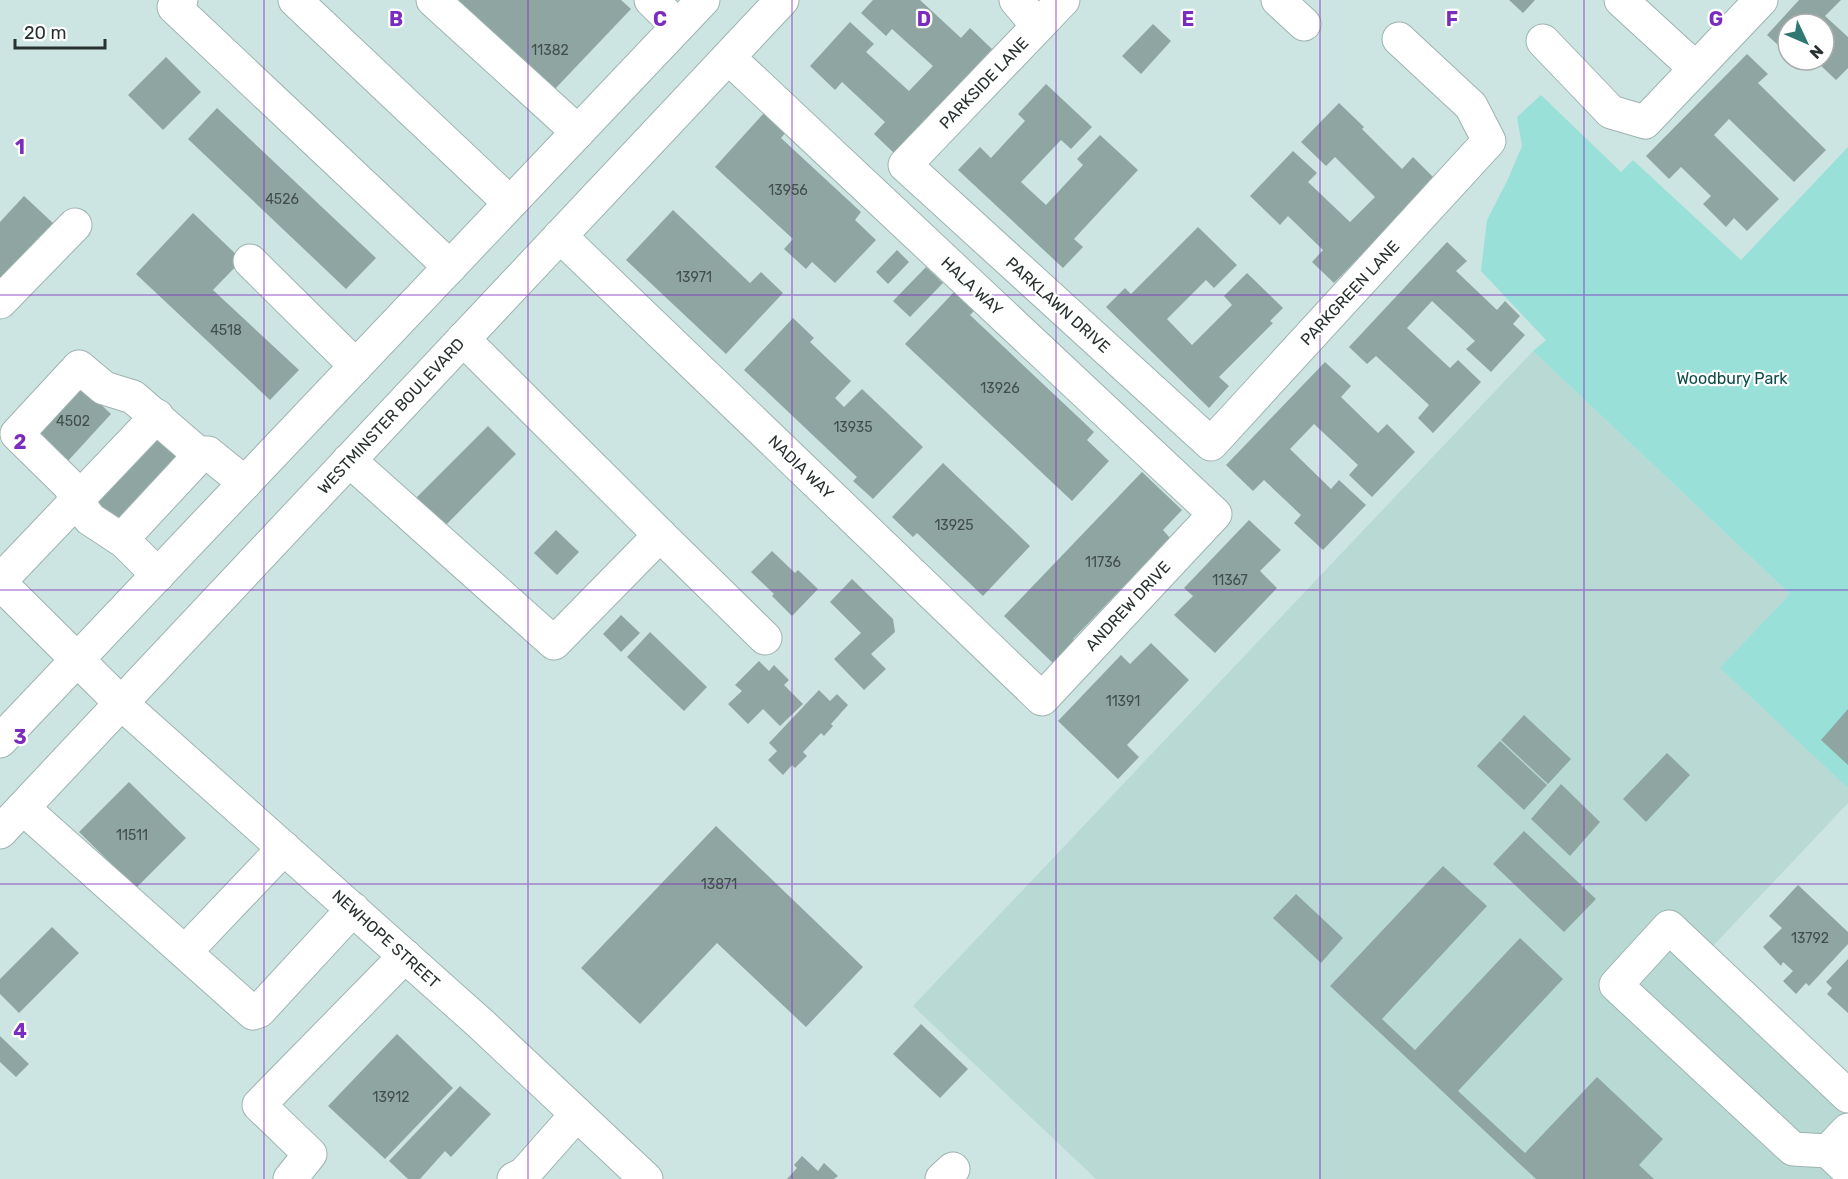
<svg xmlns="http://www.w3.org/2000/svg" width="1848" height="1179" viewBox="0 0 1848 1179" font-family="Rubik,sans-serif">
	<style>
		.built { fill: #b9d9d5 }
		.green { fill: #99e0d9 }
		.building { fill: #8fa5a2 }
		.lines { fill: none; stroke-linecap: round; stroke-linejoin: round }
		.minor-casing { stroke: #9db3b0; stroke-width: 35 }
		.major-casing { stroke: #9db3b0; stroke-width: 35 }
		.minor { stroke: #fff; stroke-width: 33 }
		.major { stroke: #fff; stroke-width: 33 }
		.grid { fill: none; stroke: #7b2cbf; stroke-width: 1.5; stroke-opacity: 0.55 }
		.labels { text-anchor: middle; dominant-baseline: central; stroke-width: 4.5; stroke-linejoin: round; paint-order: stroke }
		.number-label { font-size: 14px; fill: #424e4c }
		.street-label { font-size: 16px; fill: #283130; stroke: #fff }
		.park-label { font-size: 16px; fill: #0e4e4a; stroke: #fff }
		.grid-label { font-size: 20px; text-anchor: middle; font-weight: bold; fill: #7b2cbf; stroke: #fff; stroke-width: 4.5; stroke-linejoin: round; paint-order: stroke }
	</style>
	<rect width="100%" height="100%" fill="#cde5e2"/>
	<polygon class="built" points="1533,351 1790,594 1721,668 1848,788 1848,803 1713,946 1848,1074 1848,1179 1096,1179 913,1006"/>
	<polygon class="green" points="1541,95 1621,172 1633,160 1741,260 1848,147 1848,788 1720,668 1790,594 1533,351 1546,340 1481,271 1487,220 1508,179 1522,146 1517,117"/>
	<g class="building">
		<polygon points="456,0 621,0 631,9 553,91"/>
		<polygon points="873,0 920,0 961,38 970,28 992,49 895,154 874,134 885,122 842,82 835,90 810,66 850,22 874,44 866,52 909,91 933,66 892,29 886,36 861,13"/>
		<polygon points="1509,0 1535,0 1523,13"/>
		<polygon points="1799,0 1841,0 1825,16 1848,37 1848,68 1836,80 1815,60 1824,60 1824,24 1788,24 1788,54 1767,35"/>
		<polygon points="1153,24 1171,41 1141,74 1122,56"/>
		<polygon points="1747,54 1768,74 1758,83 1826,150 1794,182 1729,119 1714,135 1779,199 1747,231 1734,218 1726,227 1703,204 1711,196 1681,167 1669,179 1646,156"/>
		<polygon points="166,57 201,92 163,130 128,95"/>
		<polygon points="1046,84 1092,127 1071,149 1061,140 1021,182 1046,205 1083,165 1077,159 1100,135 1138,170 1074,239 1083,247 1063,268 958,170 980,147 991,158 1025,121 1018,114"/>
		<polygon points="1339,103 1364,127 1362,129 1402,169 1413,157 1435,179 1334,283 1312,262 1323,250 1288,216 1280,225 1250,196 1293,151 1317,173 1308,182 1350,222 1375,197 1335,157 1326,166 1301,142"/>
		<polygon points="217,108 376,258 346,289 188,139"/>
		<polygon points="764,113 785,133 781,138 861,212 855,220 876,240 835,283 812,262 806,269 784,249 793,239 715,167"/>
		<polygon points="24,196 54,224 0,282 0,222"/>
		<polygon points="673,210 750,283 761,272 783,293 726,354 626,260"/>
		<polygon points="193,213 242,260 213,290 299,370 270,400 136,274"/>
		<polygon points="1198,227 1237,265 1214,288 1206,280 1167,319 1192,345 1232,305 1224,296 1247,273 1283,308 1270,321 1273,323 1219,377 1229,386 1209,408 1106,307 1125,288 1131,294"/>
		<polygon points="1447,242 1467,261 1456,271 1497,310 1505,301 1520,316 1513,324 1525,335 1491,372 1466,349 1475,341 1432,301 1407,328 1450,368 1458,360 1481,382 1433,433 1418,418 1429,405 1376,356 1367,364 1349,347"/>
		<polygon points="897,250 909,262 888,284 876,272"/>
		<polygon points="926,267 943,283 910,317 893,301"/>
		<polygon points="954,292 974,311 970,315 1094,432 1087,440 1109,461 1072,501 905,344"/>
		<polygon points="793,318 814,338 810,342 851,381 835,398 844,407 862,389 923,447 873,499 853,481 857,477 744,370"/>
		<polygon points="1325,362 1351,386 1341,397 1378,433 1387,424 1415,452 1372,497 1349,475 1358,465 1314,424 1290,449 1331,489 1339,480 1366,505 1323,550 1294,523 1301,515 1264,480 1253,491 1226,465"/>
		<polygon points="77,382 111,414 67,462 34,428"/>
		<polygon points="488,426 516,454 439,532 410,504"/>
		<polygon points="161,433 188,458 118,534 91,509"/>
		<polygon points="943,463 1030,546 983,596 917,533 913,537 892,517"/>
		<polygon points="1142,472 1182,510 1163,530 1170,538 1073,639 1078,644 1057,667 1004,616"/>
		<polygon points="1249,520 1281,550 1260,571 1277,588 1215,653 1174,615 1193,596 1184,588"/>
		<polygon points="556,530 579,552 557,575 534,553"/>
		<polygon points="772,551 795,573 798,570 818,589 792,616 772,596 774,594 751,572"/>
		<polygon points="852,579 893,619 895,632 871,654 886,669 864,690 834,659 861,633 830,602"/>
		<polygon points="621,615 640,633 621,652 603,634"/>
		<polygon points="650,632 707,687 684,711 627,657"/>
		<polygon points="1151,643 1189,680 1127,745 1139,757 1118,779 1058,721 1121,655 1130,664"/>
		<polygon points="759,661 769,671 774,665 789,680 784,685 803,704 780,726 763,709 748,724 728,704 742,691 735,685"/>
		<polygon points="819,690 830,701 837,694 848,705 831,724 833,726 824,736 821,733 803,752 807,756 795,768 792,765 783,775 768,760 777,751 769,743"/>
		<polygon points="1848,709 1848,765 1821,740"/>
		<polygon points="1524,715 1571,759 1548,784 1501,740"/>
		<polygon points="1500,741 1547,785 1524,810 1477,766"/>
		<polygon points="1667,753 1690,775 1646,822 1623,799"/>
		<polygon points="129,782 186,838 136,888 79,832"/>
		<polygon points="1561,784 1600,822 1570,856 1531,819"/>
		<polygon points="716,826 863,967 806,1027 717,943 640,1024 581,968"/>
		<polygon points="1524,831 1596,899 1564,932 1493,864"/>
		<polygon points="1443,866 1487,906 1382,1019 1415,1050 1520,938 1563,979 1458,1091 1525,1153 1597,1077 1663,1139 1639,1165 1654,1179 1536,1179 1330,986"/>
		<polygon points="1798,885 1848,932 1848,944 1809,986 1806,983 1796,994 1783,981 1793,971 1783,962 1781,966 1763,947 1782,928 1769,916"/>
		<polygon points="1296,894 1343,938 1321,963 1273,918"/>
		<polygon points="52,927 79,953 19,1013 0,994 0,979"/>
		<polygon points="1848,959 1848,1013 1827,994 1832,988 1826,982"/>
		<polygon points="921,1024 968,1069 940,1098 893,1054"/>
		<polygon points="397,1034 453,1088 385,1159 328,1106"/>
		<polygon points="0,1036 29,1064 16,1077 0,1062"/>
		<polygon points="460,1086 491,1114 451,1157 445,1151 420,1179 408,1179 389,1161"/>
		<polygon points="802,1156 818,1171 824,1163 838,1176 834,1179 787,1179 797,1168 794,1165"/>
	</g>
	<g class="lines">
		<g class="minor-casing">
			<g id="minor">
				<polyline points="181,0 174,7 450,267"/>
				<polyline points="295,0 510,203"/>
				<polyline points="433,0 578,132"/>
				<polyline points="651,0 678,26"/>
				<polyline points="1016,0 1038,26"/>
				<polyline points="1063,0 905,165 1211,444 1489,141 1471,106 1399,39"/>
				<polyline points="1278,0 1304,24"/>
				<polyline points="1621,0 1695,68"/>
				<polyline points="1543,41 1611,112 1645,122 1761,0"/>
				<polyline points="560,236 1042,699 1215,514 729,58"/>
				<polyline points="250,261 356,366"/>
				<polyline points="0,302 75,225"/>
				<polyline points="349,460 554,643 660,535 463,339"/>
				<polyline points="660,535 765,638"/>
				<polyline points="125,542 124,537 202,453 208,453 245,483"/>
				<polyline points="158,575 125,542 90,519 76,500 70,486 17,434 79,367 104,388 133,397 200,455"/>
				<polyline points="0,581 157,416"/>
				<polyline points="0,583 121,703 481,1024 646,1179"/>
				<polyline points="23,808 253,1013 259,1011 353,909"/>
				<polyline points="185,952 284,848"/>
				<polyline points="1848,1130 1828,1151 1848,1170"/>
				<polyline points="1828,1151 1793,1149 1616,985 1669,927 1848,1096"/>
				<polyline points="290,1179 310,1154 259,1105 405,956"/>
				<polyline points="514,1179 524,1174 577,1114"/>
				<polyline points="942,1179 953,1169"/>
			</g>
		</g>
		<g class="major-casing">
			<g id="major">
				<polyline points="0,741 703,0"/>
				<polyline points="0,832 782,0"/>
			</g>
		</g>
		<use href="#minor" class="minor"/>
		<use href="#major" class="major"/>
	</g>
	<path class="grid" d="M264 0V1179M528 0V1179M792 0V1179M1056 0V1179M1320 0V1179M1584 0V1179M0 295H1848M0 590H1848M0 884H1848"/>
	<g class="labels">
		<g class="number-label">
			<text x="550" y="50">11382</text>
			<text x="788" y="190">13956</text>
			<text x="282" y="199">4526</text>
			<text x="694" y="277">13971</text>
			<text x="226" y="330">4518</text>
			<text x="1000" y="388">13926</text>
			<text x="73" y="421">4502</text>
			<text x="853" y="427">13935</text>
			<text x="954" y="525">13925</text>
			<text x="1103" y="562">11736</text>
			<text x="1230" y="580">11367</text>
			<text x="1123" y="701">11391</text>
			<text x="132" y="835">11511</text>
			<text x="719" y="884">13871</text>
			<text x="1810" y="938">13792</text>
			<text x="391" y="1097">13912</text>
		</g>
		<g class="street-label">
			<text transform="translate(984 83) rotate(-46)">PARKSIDE LANE</text>
			<text transform="translate(972 286) rotate(43)">HALA WAY</text>
			<text transform="translate(1350 293) rotate(-47)">PARKGREEN LANE</text>
			<text transform="translate(1058 305) rotate(42)">PARKLAWN DRIVE</text>
			<text transform="translate(391 416) rotate(-47)">WESTMINSTER BOULEVARD</text>
			<text transform="translate(801 467) rotate(44)">NADIA WAY</text>
			<text transform="translate(1128 606) rotate(-47)">ANDREW DRIVE</text>
			<text transform="translate(386 939) rotate(42)">NEWHOPE STREET</text>
		</g>
		<g class="park-label">
			<text x="1732" y="378">Woodbury Park</text>
		</g>
	</g>
	<g class="grid-label">
		<text x="396" y="26">B</text>
		<text x="660" y="26">C</text>
		<text x="924" y="26">D</text>
		<text x="1188" y="26">E</text>
		<text x="1452" y="26">F</text>
		<text x="1716" y="26">G</text>
		<text x="20" y="154">1</text>
		<text x="20" y="449">2</text>
		<text x="20" y="744">3</text>
		<text x="20" y="1038">4</text>
	</g>
	<g transform="translate(1806 42) rotate(134)"><circle r="28" fill="#ffffff" stroke="#a9adac" stroke-width="1.5"/>
	<path d="M0-4.5L10 22L0 15L-10 22Z" fill="#307872"/>
	<text y="-9" font-size="16" font-weight="bold" text-anchor="middle" fill="#283130">N</text>
	</g>
	<path d="M15 39v9h90v-9" fill="none" stroke="#283130" stroke-width="3"/>
	<text x="24" y="39" font-size="18" fill="#283130" stroke="#ffffff" stroke-width="4.5" paint-order="stroke">20 m</text>
</svg>
